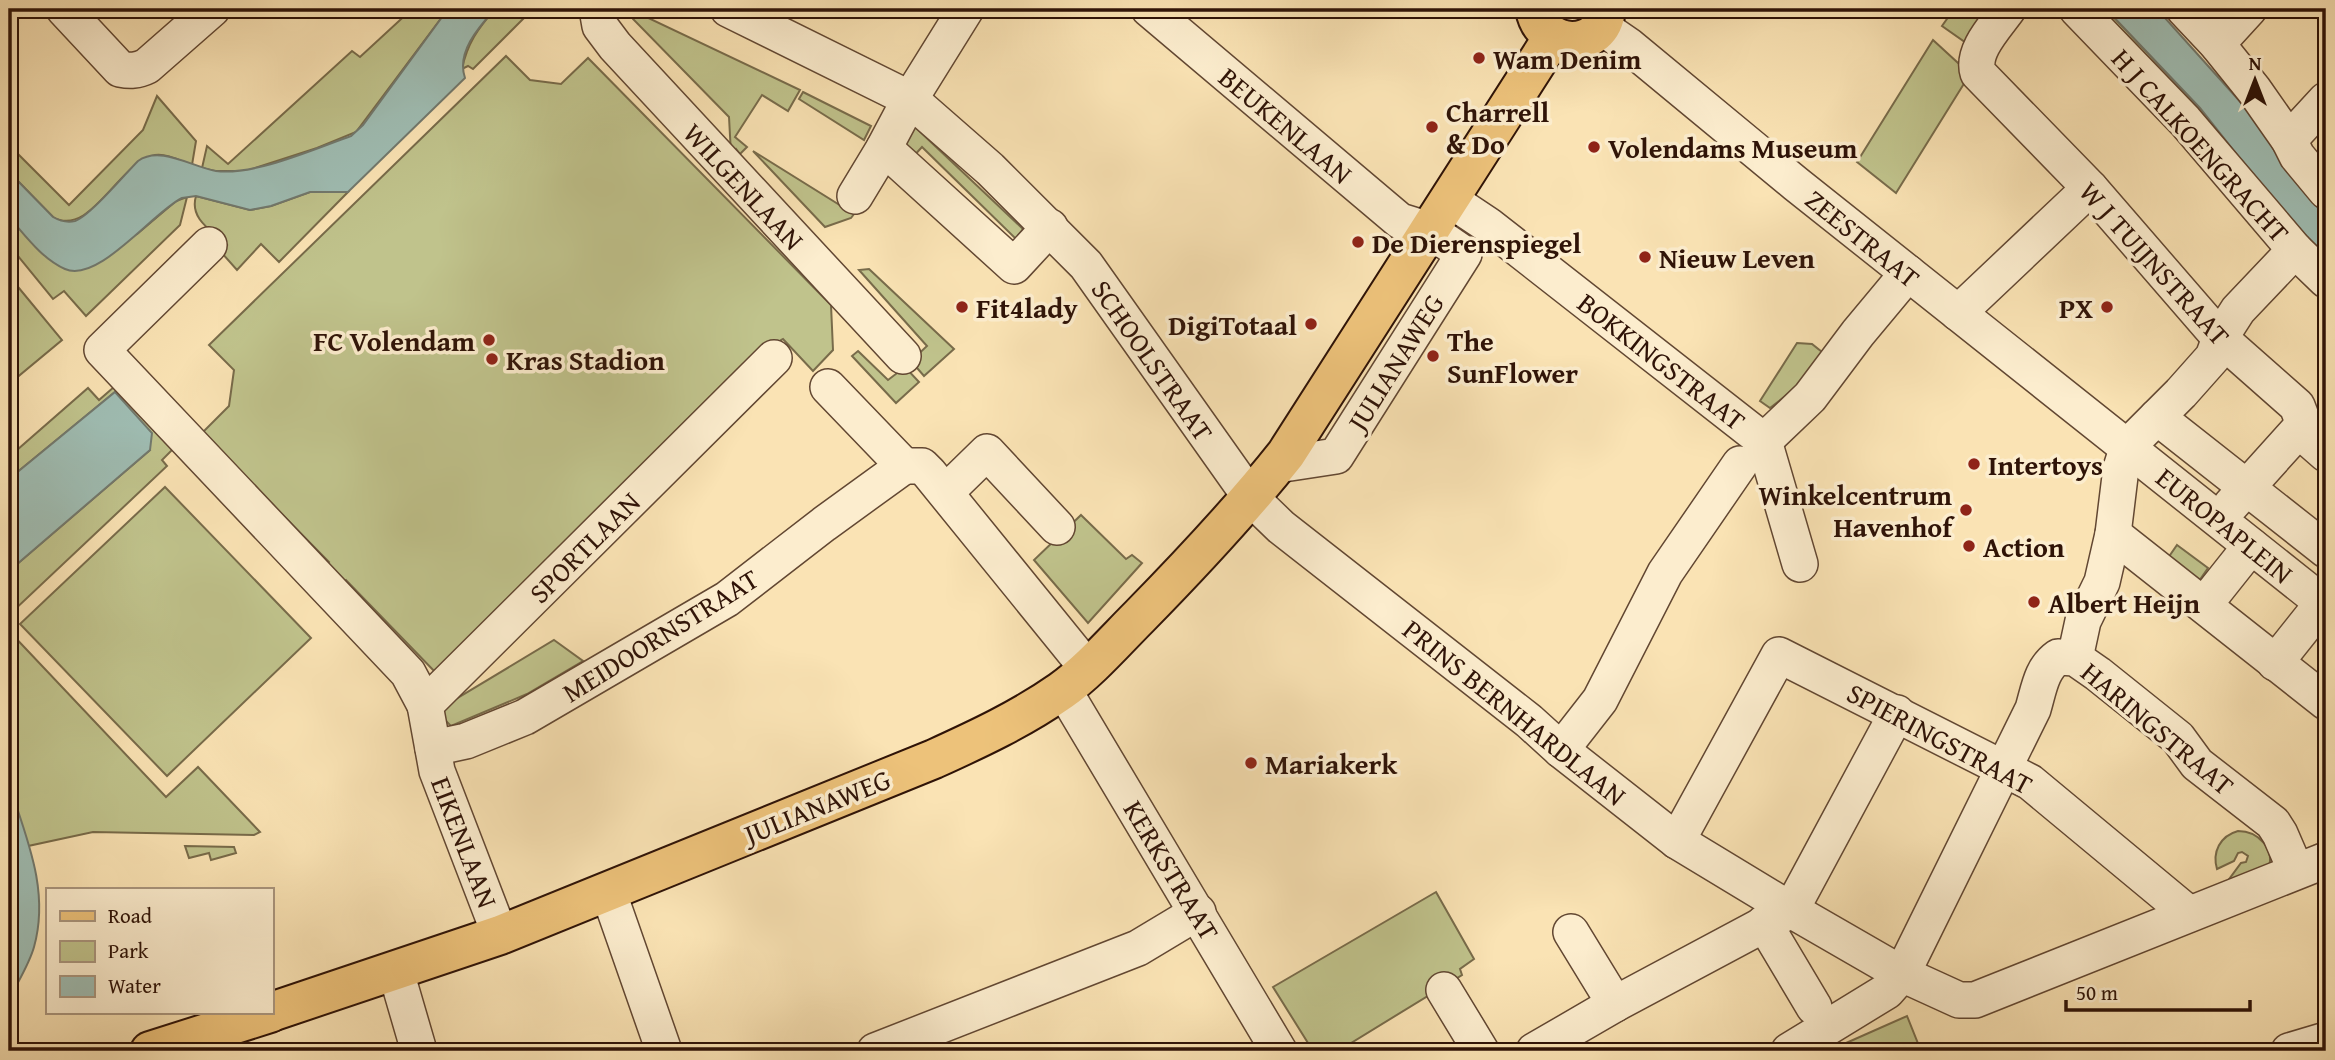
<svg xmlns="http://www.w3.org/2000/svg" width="2335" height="1060" viewBox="0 0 2335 1060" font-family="'Gentium Book Plus',serif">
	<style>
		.green { fill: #c0c38c; stroke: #786b4a; stroke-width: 2 }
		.water { fill: #9fbdb3; stroke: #72796e; stroke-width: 2 }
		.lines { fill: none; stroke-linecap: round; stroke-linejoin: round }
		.minor-casing { stroke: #624732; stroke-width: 38 }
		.major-casing { stroke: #2f1307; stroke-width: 42 }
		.minor { stroke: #fcedce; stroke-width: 35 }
		.major { stroke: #edc27a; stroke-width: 38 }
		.poi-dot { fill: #8f2418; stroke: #fcedce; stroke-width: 2.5 }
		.labels { text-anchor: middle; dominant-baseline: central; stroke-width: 7; stroke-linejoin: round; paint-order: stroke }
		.poi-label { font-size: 28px; font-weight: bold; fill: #2f1307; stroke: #fcedce; text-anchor: start }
		.street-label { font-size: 28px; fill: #2f1307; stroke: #fcedce }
	</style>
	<rect width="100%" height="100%" fill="#fae3b4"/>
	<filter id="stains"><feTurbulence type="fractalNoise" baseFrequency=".00286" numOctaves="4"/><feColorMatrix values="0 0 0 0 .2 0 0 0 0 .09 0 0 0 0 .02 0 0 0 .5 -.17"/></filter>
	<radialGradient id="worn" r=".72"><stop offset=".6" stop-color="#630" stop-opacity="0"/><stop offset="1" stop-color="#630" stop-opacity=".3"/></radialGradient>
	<g class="green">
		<polygon points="412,9 448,9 356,132 317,148 246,171 215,171 202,168 207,146 228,164 352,51 360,57"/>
		<path d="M495 9H533L473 69 468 66 462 69C467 44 478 28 495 9Z"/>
		<polygon points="629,9 646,9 644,16 800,90 788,111 762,95 735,137 747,147 740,154 736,149 731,154 729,117 633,19"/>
		<polygon points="1954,9 1997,9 1972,47 1942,26"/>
		<polygon points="2096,9 2106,9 2200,108 2258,181"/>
		<polygon points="1933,40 1970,74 1896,193 1857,162"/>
		<polygon points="506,56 530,80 561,84 588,58 831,305 833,350 813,371 783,339 781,340 438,675 346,580 340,585 323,569 329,562 202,433 229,406 234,370 209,345"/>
		<polygon points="803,92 871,126 864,140 799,99"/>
		<path d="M157 96 196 141 192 165C181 161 166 153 155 155 119 162 90 239 53 217L9 172V145L69 205 143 130Z"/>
		<polygon points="908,127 915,127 1023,229 1016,239 922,147 911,159 903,152"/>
		<polygon points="753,151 854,214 851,218 825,227"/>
		<path d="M332 191 348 192 279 262 261 244 237 270 221 252 227 245C212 231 189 219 196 196L250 210 271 206 310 192Z"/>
		<polygon points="187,197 180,225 86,316 64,291 53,299 9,245 9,217 44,255 137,234 176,201"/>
		<polygon points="869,269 954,349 924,376 911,361 927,346 859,270"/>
		<polygon points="9,276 62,340 9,384"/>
		<polygon points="1797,343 1812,344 1827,356 1814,374 1770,408 1760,401"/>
		<polygon points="858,351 888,380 905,367 919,382 896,403 852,356"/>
		<polygon points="115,386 175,447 162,460 167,466 9,615 9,571 150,450 115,392 9,479 9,457 88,388 99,400"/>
		<polygon points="165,487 311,638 167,776 20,624"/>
		<polygon points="1081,515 1126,559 1132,555 1142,563 1088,623 1034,560"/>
		<polygon points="2177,545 2208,568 2199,581 2168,558"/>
		<polygon points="9,631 166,797 198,767 260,832 254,835 93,832 28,846 9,784"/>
		<polygon points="554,640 583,661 527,694 451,726 436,711"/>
		<path d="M2238 831C2258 831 2276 849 2268 870L2227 882 2241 863 2246 862 2248 856 2242 852 2238 853 2234 861 2217 869C2212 852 2220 836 2238 831Z"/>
		<polygon points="185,846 234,847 236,853 211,860 209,853 189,858"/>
		<polygon points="1436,892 1474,959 1460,969 1462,975 1338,1051 1313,1051 1273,987"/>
		<polygon points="1907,1016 1921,1051 1828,1051"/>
	</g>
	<g class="water">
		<path d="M448 9H495C479 27 456 52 465 78L348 192H310L271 206 250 210 196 196 182 198C153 212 98 284 65 269 42 259 25 235 9 217V172L53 217C60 221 67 223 75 221 90 216 125 174 138 161 160 145 192 167 216 171 254 176 314 149 351 136L363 125Z"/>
		<polygon points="2106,9 2157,9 2244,106 2326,219 2326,259 2298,232 2200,108"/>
		<polygon points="115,392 152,433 150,450 9,571 9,479"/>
		<path d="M9 784C26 837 50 890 34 947 29 965 17 983 9 1000Z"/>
	</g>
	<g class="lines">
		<g class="minor-casing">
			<g id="minor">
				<path d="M64 9 120 69C130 71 137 71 147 66L212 9"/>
				<polyline points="597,9 600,26 615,46 903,356"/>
				<polyline points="728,9 910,99 990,169 1086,265 1251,498 1281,527 1529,721 1561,750 1677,841 1791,910 1902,974 1959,1000 1975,1000 2326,860"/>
				<polyline points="966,9 910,99 884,148 1014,266 1050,227"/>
				<polyline points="1149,9 1400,221 1429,230 1464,254 1336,456 1277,465"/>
				<path d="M2008 9C1996 26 1971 51 1978 73L2090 188 2220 338 2297 406 2310 440 2326 454"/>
				<polyline points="2077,9 2185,121 2295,250 2326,280"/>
				<polyline points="2184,9 2217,44 2254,90 2289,140 2297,156 2326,191"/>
				<polyline points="1600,26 1629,46 1796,184 2323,603"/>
				<polyline points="2217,44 2249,9"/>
				<polyline points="2289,140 2326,100"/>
				<polyline points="855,196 884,148"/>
				<polyline points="1449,199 1488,225 1764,441"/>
				<polyline points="209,245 102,350 408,673 425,705"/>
				<polyline points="1958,313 2090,188"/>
				<polyline points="828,387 904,466"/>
				<polyline points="2157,417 2326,550"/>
				<polyline points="1764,441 1810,397 1858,333 1908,273"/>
				<polyline points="1764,441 1800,564"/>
				<polyline points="2128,446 2181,393 2213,357 2220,338 2238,310 2295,250"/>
				<polyline points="904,466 922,466 929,473 1088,669"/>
				<polyline points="946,492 987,452 1057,527"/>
				<polyline points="2231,505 2304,424"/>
				<polyline points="2113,534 2326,702"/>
				<polyline points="2204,605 2251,546"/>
				<polyline points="2075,658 2083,621 2102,582 2113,534 2121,468 2128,446"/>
				<polyline points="2275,663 2326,599"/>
				<polyline points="1063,689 1279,1051"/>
				<polyline points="433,748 466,741 525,717 727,599 824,524 904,466"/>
				<polyline points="1561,750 1600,700 1665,573 1740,464"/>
				<polyline points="1677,841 1779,655 2030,782 2189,914"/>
				<polyline points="608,891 664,1051"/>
				<polyline points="1791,910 1897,713"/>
				<polyline points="1764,923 1814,1007"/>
				<polyline points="1571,932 1615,1004"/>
				<polyline points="500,935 437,771 425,705 774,358"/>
				<polyline points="396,972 419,1051"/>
				<polyline points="1444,990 1481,1051"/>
				<polyline points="875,1051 1138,948 1198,912"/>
				<polyline points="1534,1051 1615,1004 1791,910"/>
				<path d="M1789 1051 1887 991 1902 974 2033 709C2039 689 2041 669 2058 657L2075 658 2098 674 2178 738 2197 764 2273 823 2280 834 2296 871"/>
				<polyline points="2289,1051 2326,1040"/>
			</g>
		</g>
		<g class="major-casing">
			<g id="major">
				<path d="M1535 9C1542 51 1603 52 1606 9"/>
				<path d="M271 1012 500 935 934 759C978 739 1021 719 1061 691 1090 670 1114 642 1139 617 1190 565 1240 512 1286 454L1553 37"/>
				<polyline points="150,1051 270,1013"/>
			</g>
		</g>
		<use href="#minor" class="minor"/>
		<use href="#major" class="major"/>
	</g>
	<g class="poi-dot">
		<circle cx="1479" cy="58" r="7"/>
		<circle cx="1432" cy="127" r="7"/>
		<circle cx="1594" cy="147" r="7"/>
		<circle cx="1358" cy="242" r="7"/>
		<circle cx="1645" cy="257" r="7"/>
		<circle cx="962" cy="307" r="7"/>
		<circle cx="2107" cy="307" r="7"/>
		<circle cx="1311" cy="324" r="7"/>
		<circle cx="489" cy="340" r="7"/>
		<circle cx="1433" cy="356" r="7"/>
		<circle cx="492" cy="359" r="7"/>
		<circle cx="1974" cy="464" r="7"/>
		<circle cx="1966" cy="510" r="7"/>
		<circle cx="1969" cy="546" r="7"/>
		<circle cx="2034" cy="602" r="7"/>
		<circle cx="1251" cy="763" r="7"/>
	</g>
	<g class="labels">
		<g class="poi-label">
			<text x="1493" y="58">Wam Denim</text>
			<text x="1446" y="111">Charrell<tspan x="1446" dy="32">&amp; Do</tspan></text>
			<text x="1608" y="147">Volendams Museum</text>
			<text x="1372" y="242">De Dierenspiegel</text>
			<text x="1659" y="257">Nieuw Leven</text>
			<text x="976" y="307">Fit4lady</text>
			<text x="2093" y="307" text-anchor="end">PX</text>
			<text x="1297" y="324" text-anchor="end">DigiTotaal</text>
			<text x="475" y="340" text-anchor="end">FC Volendam</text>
			<text x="1447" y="340">The<tspan x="1447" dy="32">SunFlower</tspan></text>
			<text x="506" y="359">Kras Stadion</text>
			<text x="1988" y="464">Intertoys</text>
			<text x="1952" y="494" text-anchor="end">Winkelcentrum<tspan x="1952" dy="32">Havenhof</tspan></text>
			<text x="1983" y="546">Action</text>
			<text x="2048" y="602">Albert Heijn</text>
			<text x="1265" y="763">Mariakerk</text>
		</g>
		<g class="street-label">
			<text transform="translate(1286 125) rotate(40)">BEUKENLAAN</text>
			<text transform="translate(2201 145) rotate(48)">H J CALKOENGRACHT</text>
			<text transform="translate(744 186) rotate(47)">WILGENLAAN</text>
			<text transform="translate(1863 238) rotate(39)">ZEESTRAAT</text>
			<text transform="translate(2155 263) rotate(48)">W J TUIJNSTRAAT</text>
			<text transform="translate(1153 360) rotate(55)">SCHOOLSTRAAT</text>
			<text transform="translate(1662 361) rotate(38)">BOKKINGSTRAAT</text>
			<text transform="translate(1395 362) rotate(-58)">JULIANAWEG</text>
			<text transform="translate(2225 525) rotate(39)">EUROPAPLEIN</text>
			<text transform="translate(584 547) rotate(-45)">SPORTLAAN</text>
			<text transform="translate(660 635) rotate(-32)">MEIDOORNSTRAAT</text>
			<text transform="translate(1515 712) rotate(39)">PRINS BERNHARDLAAN</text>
			<text transform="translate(2158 728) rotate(40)">HARINGSTRAAT</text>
			<text transform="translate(1940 738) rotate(28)">SPIERINGSTRAAT</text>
			<text transform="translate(817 806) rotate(-22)">JULIANAWEG</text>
			<text transform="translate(465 842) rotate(69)">EIKENLAAN</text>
			<text transform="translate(1172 870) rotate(59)">KERKSTRAAT</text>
		</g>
	</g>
	<rect width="2335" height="1060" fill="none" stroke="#fae3b4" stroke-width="35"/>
	<rect x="10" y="10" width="2314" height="1039" fill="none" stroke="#2f1307" stroke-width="3.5"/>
	<rect x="18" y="18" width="2300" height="1025" fill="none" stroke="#2f1307" stroke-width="2"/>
	<rect x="46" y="888" width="228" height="126" fill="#fcedce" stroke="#aa967e" stroke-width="2"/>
	<rect x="60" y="911" width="35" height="10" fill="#edc27a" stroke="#aa967e" stroke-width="2"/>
	<text x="108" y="923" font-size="21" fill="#2f1307">Road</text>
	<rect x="60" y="941" width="35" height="21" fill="#c0c38c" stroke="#aa967e" stroke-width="2"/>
	<text x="108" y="958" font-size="21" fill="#2f1307">Park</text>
	<rect x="60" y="976" width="35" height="21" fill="#9fbdb3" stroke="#aa967e" stroke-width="2"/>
	<text x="108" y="993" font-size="21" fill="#2f1307">Water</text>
	<g transform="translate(2255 80)" stroke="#fcedce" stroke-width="5" paint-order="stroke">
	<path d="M0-5L12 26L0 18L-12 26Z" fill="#2f1307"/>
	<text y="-10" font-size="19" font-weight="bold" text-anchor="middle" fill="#2f1307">N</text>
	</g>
	<path d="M2066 1000v10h184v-10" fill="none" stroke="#2f1307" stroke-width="3.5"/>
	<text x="2076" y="1000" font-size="21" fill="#2f1307" stroke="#fcedce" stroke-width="5" paint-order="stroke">50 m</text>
	<rect width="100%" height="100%" filter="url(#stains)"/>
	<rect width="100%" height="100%" fill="url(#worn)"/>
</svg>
